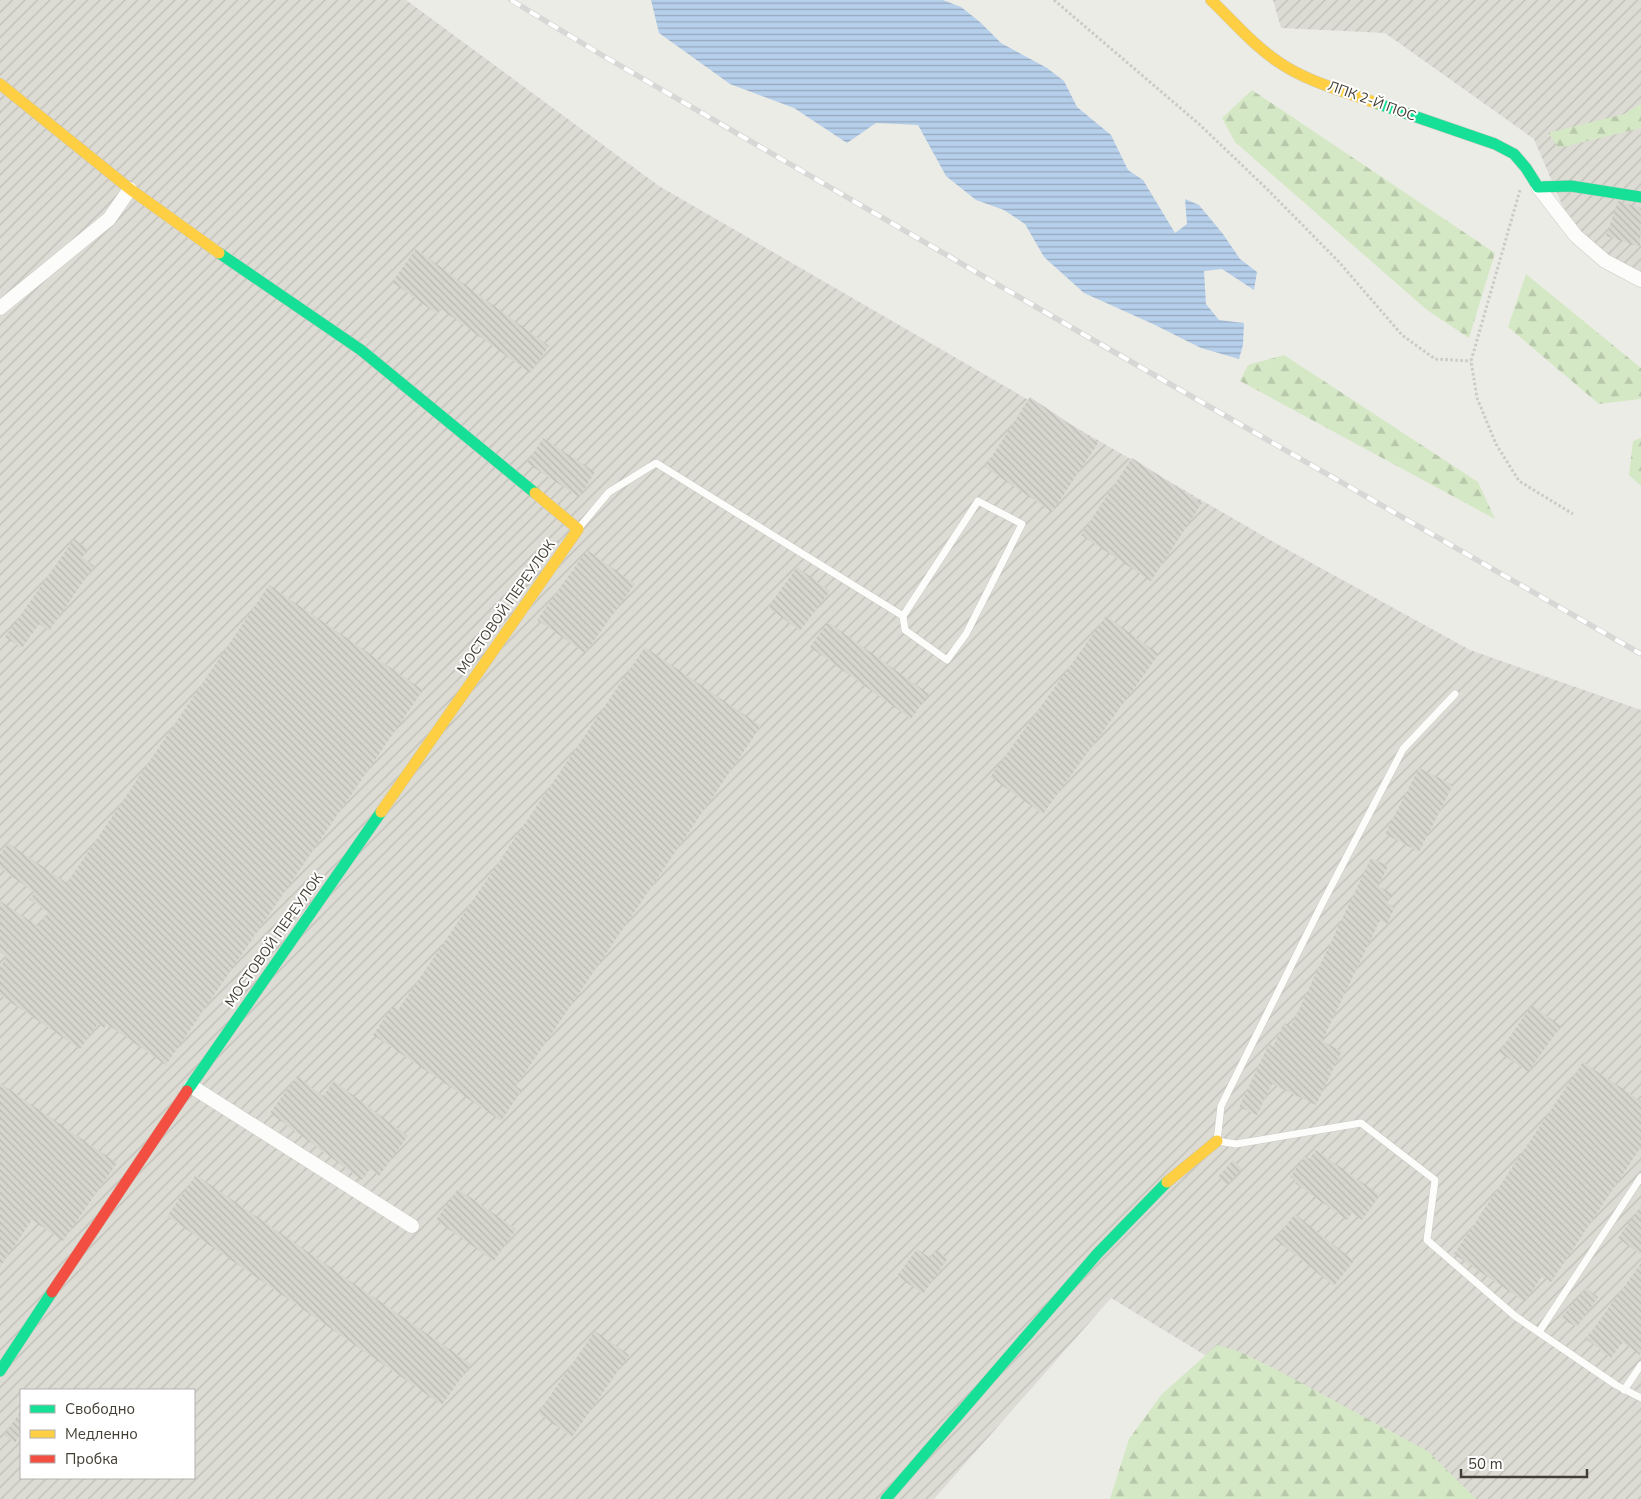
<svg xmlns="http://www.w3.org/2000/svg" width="1641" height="1499" viewBox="0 0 1641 1499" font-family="'Nunito Sans',sans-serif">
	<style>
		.industrial { fill: url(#industrial-furrows); fill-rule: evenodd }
		.forest { fill: url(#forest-firs) }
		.water { fill: url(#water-rules) }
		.building { fill: url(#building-back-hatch) }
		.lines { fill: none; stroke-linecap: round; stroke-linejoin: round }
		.lane-casing { stroke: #cacac4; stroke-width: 8 }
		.street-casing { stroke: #cacac4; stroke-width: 15 }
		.fast-casing { stroke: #cccabd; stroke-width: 12 }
		.slow-casing { stroke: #cccabd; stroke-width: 12 }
		.jam-casing { stroke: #cccabd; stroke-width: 12 }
		.path { stroke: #cbcac5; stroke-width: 3; stroke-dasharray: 2.5 2.5; stroke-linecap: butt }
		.lane { stroke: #fcfcfb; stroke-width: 7 }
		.street { stroke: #fcfcfb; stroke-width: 14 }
		.fast { stroke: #16e098; stroke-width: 11 }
		.slow { stroke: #ffcf43; stroke-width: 11 }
		.jam { stroke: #f24e42; stroke-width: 11 }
		.rail-casing { stroke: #d7d7d6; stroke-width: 5.5 }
		.rail { stroke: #fff; stroke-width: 4; stroke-dasharray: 11; stroke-linecap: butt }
		.labels { text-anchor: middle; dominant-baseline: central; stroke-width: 4; stroke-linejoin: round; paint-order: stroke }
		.street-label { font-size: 14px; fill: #423e33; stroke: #fff }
	</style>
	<defs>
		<pattern id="industrial-furrows" width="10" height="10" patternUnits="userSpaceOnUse" patternTransform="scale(1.25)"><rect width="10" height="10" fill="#dcdbd4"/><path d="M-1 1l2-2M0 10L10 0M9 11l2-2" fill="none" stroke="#bebdb6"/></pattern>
		<pattern id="forest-firs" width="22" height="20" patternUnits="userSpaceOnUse" patternTransform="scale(1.25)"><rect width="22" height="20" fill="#d5e8c6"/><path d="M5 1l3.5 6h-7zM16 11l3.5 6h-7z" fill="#b8c8ab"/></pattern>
		<pattern id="water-rules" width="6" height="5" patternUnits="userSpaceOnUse" patternTransform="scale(1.25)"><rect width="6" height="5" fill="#b6cfea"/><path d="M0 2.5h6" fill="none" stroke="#96a9be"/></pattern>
		<pattern id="building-back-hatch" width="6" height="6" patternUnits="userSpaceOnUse" patternTransform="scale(1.25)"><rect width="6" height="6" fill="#d6d5ce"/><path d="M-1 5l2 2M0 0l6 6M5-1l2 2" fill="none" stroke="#b9b8b1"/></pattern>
	</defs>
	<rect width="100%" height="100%" fill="#ecece6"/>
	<g class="industrial">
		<path d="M0 0H406L659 186 1279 545 1470 650 1641 710V1499H1442L1111 1298 934 1499H0ZM21 1390H194V1478H21Z"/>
		<polygon points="1273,0 1641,0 1641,286 1579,245 1534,139 1385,33 1281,28"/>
	</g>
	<g class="forest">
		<polygon points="1252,90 1495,253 1469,338 1427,310 1235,142 1222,118"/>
		<polygon points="1641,104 1641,128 1559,148 1548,133 1624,114"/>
		<polygon points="1526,274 1641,368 1641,399 1599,404 1508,327"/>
		<polygon points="1284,355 1478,482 1495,519 1240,381 1248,365"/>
		<polygon points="1641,438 1641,486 1629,475 1633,441"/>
		<polygon points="1217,1345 1238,1351 1279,1371 1429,1452 1476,1499 1110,1499 1129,1439 1162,1394"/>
	</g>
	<polygon class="water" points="651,0 943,0 961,7 980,22 1001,43 1047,68 1064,81 1077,107 1111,135 1128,170 1143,180 1175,233 1187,224 1185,199 1199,205 1223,234 1240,259 1257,272 1254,290 1222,269 1204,271 1206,304 1219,320 1244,323 1243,345 1239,359 1201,348 1153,324 1084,293 1044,257 1025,224 1004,210 976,200 946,176 918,125 876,123 847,143 794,108 730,84 659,33"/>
	<g class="building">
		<polygon points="1618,201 1641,208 1640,247 1606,236"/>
		<polygon points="416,249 549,346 530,373 441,309 437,314 392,282"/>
		<polygon points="1030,397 1098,443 1052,512 985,467"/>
		<polygon points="543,438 595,472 579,497 527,463"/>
		<polygon points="1132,458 1202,503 1151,581 1081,535"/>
		<polygon points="74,539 88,549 82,557 94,566 49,631 39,624 22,648 5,637"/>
		<polygon points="587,550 635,584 585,653 537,620"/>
		<polygon points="797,567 830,591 800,631 768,607"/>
		<polygon points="269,585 423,690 166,1065 107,1024 104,1028 98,1024 80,1049 0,995 0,967 7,957 0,952 0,901 38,926 48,912 29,899 35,893 0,868 0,854 8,843 67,883"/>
		<polygon points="1106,616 1159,654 1043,814 990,777"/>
		<polygon points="828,622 929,694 911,719 810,647"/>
		<polygon points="645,647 761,726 516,1086 522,1090 501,1121 373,1035 393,1006 398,1010"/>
		<polygon points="1419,768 1453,785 1419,852 1385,834"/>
		<polygon points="1371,858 1388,866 1378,886 1392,893 1387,903 1395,907 1387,924 1380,920 1322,1041 1342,1051 1316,1105 1272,1084 1257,1115 1239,1107 1269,1044 1273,1047 1284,1023 1291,1026"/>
		<polygon points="1532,1005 1561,1026 1528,1072 1499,1052"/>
		<polygon points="1583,1062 1641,1101 1641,1147 1551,1282 1542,1276 1525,1302 1454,1254"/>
		<polygon points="297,1076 323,1096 334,1081 408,1136 379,1176 370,1169 362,1180 270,1113"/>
		<polygon points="0,1083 117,1163 63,1241 32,1220 0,1267"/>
		<polygon points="1316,1150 1380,1195 1362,1220 1352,1213 1347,1220 1295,1183 1297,1182 1290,1177 1305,1156 1309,1159"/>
		<polygon points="1233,1160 1242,1169 1227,1185 1218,1177"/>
		<polygon points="196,1175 471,1364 442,1405 167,1216"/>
		<polygon points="458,1189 516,1229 494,1261 436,1220"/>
		<polygon points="1641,1206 1641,1255 1618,1238"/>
		<polygon points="1295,1214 1354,1261 1334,1286 1275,1239"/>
		<polygon points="917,1249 930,1258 936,1250 948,1258 923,1294 897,1276"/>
		<polygon points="1641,1263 1641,1353 1640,1355 1623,1342 1611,1358 1586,1339"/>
		<polygon points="1586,1288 1598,1297 1577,1327 1561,1318"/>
		<polygon points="595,1331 629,1355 572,1437 538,1413"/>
		<polygon points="21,1411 21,1434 15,1443 4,1435"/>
	</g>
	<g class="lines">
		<g class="lane-casing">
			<g id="lane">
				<polyline points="578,529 609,492 656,463 903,616 905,630 947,660 966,634 1022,524 978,501 903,616"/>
				<polyline points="1455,694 1403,749 1322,904 1221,1106 1217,1141 1236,1144 1361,1123 1435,1180 1427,1240 1515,1316 1616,1385 1641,1398"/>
				<polyline points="1539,1332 1641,1177"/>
				<polyline points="1624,1390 1641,1365"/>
			</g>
		</g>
		<g class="street-casing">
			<g id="street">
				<polyline points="1538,187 1576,236 1605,261 1641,280"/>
				<polyline points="0,308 109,219 130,189"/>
				<polyline points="191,1086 412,1226"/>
			</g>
		</g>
		<g class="fast-casing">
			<g id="fast">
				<polyline points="1376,103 1495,144 1514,154 1526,168 1538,187 1571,186 1641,197"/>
				<polyline points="219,253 361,350 535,493"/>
				<polyline points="187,1091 381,812"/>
				<polyline points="0,1371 52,1292"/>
				<polyline points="886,1499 1097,1254 1167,1182"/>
			</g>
		</g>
		<g class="slow-casing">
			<g id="slow">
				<path d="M1211 0C1233 21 1254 46 1280 63 1308 82 1344 91 1376 103"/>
				<polyline points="0,84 130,189 219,253"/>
				<polyline points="381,812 578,529 535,493"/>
				<polyline points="1167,1182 1217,1141"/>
			</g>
		</g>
		<g class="jam-casing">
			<polyline id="jam" points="52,1292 187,1091"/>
		</g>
		<g class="path">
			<polyline points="1054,0 1199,124 1267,189 1339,262 1402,335 1435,359 1471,361"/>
			<polyline points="1520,190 1471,361 1477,398 1496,444 1519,481 1573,514"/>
		</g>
		<use href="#lane" class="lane"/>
		<use href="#street" class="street"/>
		<use href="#fast" class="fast"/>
		<use href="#slow" class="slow"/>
		<use href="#jam" class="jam"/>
		<g class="rail-casing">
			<polyline id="rail" points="511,0 595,51 1088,337 1641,654"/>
		</g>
		<use href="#rail" class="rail"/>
	</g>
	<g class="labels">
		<g class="street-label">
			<text transform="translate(1372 101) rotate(20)">ЛПК 2-Й ПОС</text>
			<text transform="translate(506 607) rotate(-55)">МОСТОВОЙ ПЕРЕУЛОК</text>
			<text transform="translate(274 940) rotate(-55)">МОСТОВОЙ ПЕРЕУЛОК</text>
		</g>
	</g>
	<rect x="20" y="1389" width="175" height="90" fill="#ffffff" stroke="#b3b2ad"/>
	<rect x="30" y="1405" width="25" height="8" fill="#16e098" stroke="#b3b2ad"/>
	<text x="65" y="1414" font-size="15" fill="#423e33">Свободно</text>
	<rect x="30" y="1430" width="25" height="8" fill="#ffcf43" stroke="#b3b2ad"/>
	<text x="65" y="1439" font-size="15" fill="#423e33">Медленно</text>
	<rect x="30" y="1455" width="25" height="8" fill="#f24e42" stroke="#b3b2ad"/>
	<text x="65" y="1464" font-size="15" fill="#423e33">Пробка</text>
	<path d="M1461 1469v8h126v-8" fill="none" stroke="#423e33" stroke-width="2.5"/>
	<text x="1468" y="1469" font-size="15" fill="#423e33" stroke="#ffffff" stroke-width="4" paint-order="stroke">50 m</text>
</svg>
